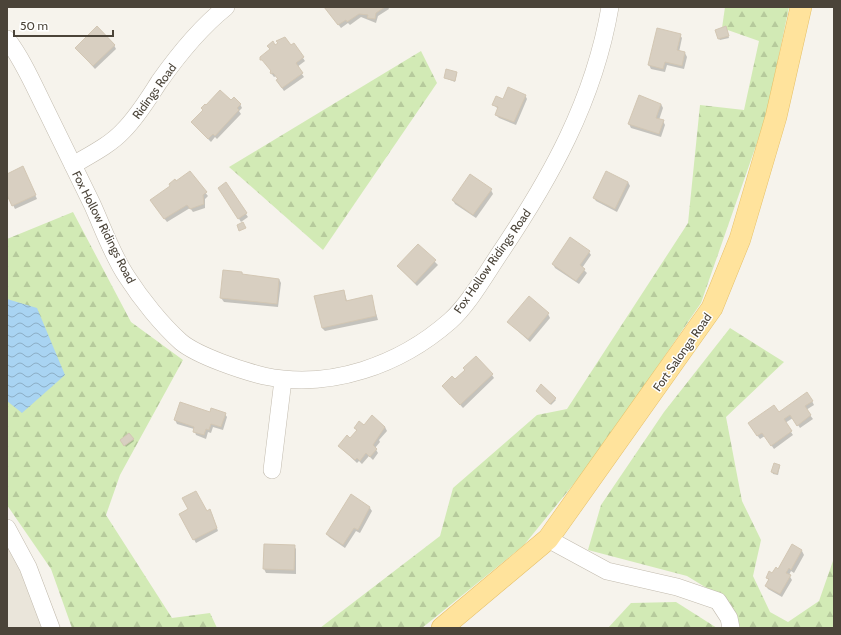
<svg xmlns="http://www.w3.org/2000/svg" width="841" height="635" viewBox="0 0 841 635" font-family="Cabin,sans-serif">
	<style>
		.residential { fill: #eae5da }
		.forest { fill: url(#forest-firs) }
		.water { fill: url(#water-waves) }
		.shadow { fill: #0003 }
		.building { fill: #d8cfc1; stroke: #d3c7b4 }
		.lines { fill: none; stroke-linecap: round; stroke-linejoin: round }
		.minor-casing { stroke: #c2bbae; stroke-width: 18 }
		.major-casing { stroke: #e6c16a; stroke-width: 22 }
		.minor { stroke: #fff; stroke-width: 17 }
		.major { stroke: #ffe39c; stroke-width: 21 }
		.labels { text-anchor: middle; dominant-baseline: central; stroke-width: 3; stroke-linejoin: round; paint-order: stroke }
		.street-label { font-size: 12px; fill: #4b4439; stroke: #fff }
	</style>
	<defs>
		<pattern id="forest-firs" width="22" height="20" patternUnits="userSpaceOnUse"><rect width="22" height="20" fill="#d2eab5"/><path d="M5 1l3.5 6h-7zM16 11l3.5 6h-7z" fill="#b6ca9c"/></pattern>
		<pattern id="water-waves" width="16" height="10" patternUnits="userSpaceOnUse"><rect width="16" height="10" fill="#a9d4f2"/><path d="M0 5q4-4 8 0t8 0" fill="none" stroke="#8caec5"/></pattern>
	</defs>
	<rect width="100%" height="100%" fill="#f6f3ec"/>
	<polygon class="residential" points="7,524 37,566 61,628 7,628"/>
	<g class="forest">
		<polygon points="725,7 789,7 766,117 701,303 594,459 524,545 422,628 320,628 440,536 453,488 537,415 567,409 688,223 700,105 744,110 759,41 722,28"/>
		<polygon points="421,51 437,83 323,250 229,167"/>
		<polygon points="73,212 131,322 183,360 120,475 106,515 172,618 210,613 217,628 72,628 51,569 7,505 7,239"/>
		<polygon points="730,328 784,362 726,417 742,501 761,540 753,576 770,612 788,622 819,601 834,558 834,628 738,628 728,601 687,576 588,550 601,505 664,412"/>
		<polygon points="676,602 717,628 608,628 631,603"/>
	</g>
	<polygon class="water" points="7,299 37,308 65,375 22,413 7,401"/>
	<g class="shadow">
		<polygon points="325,7 388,7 389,9 378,16 376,23 361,17 350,25 348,23 341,28"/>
		<polygon points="726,29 729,38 720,40 719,39"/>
		<polygon points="680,35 682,38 679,52 685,53 687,57 684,69 667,65 665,72 651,69 649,65"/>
		<polygon points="114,45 116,49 95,69 76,48"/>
		<polygon points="294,45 305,61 297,67 304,77 284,91 277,81 279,79 276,76 274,77 271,73 275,46 291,47"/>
		<polygon points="457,73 455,82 445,78"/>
		<polygon points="525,95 527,99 516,125 499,118 496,115 499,110 494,105 503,100"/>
		<polygon points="231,101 240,104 242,108 239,111 241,114 217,139 215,137 211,142 192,123 206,107"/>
		<polygon points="661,104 663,108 659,120 663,121 665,125 661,137 631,128 629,124"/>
		<polygon points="24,171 37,199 15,209 7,193 7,175"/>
		<polygon points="189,173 208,196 205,199 205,208 193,212 190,208 167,222 153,204 172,186"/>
		<polygon points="470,175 491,190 493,194 476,218 455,204 453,200"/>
		<polygon points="628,182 630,186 617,212 596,201 594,198"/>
		<polygon points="226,184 248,217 241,222 220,188"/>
		<polygon points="418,245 438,265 417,286 398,266"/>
		<polygon points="589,252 591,255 582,268 587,273 579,284 555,268 553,264"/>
		<polygon points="242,272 243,276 279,279 281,283 278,307 224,302 221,298"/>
		<polygon points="344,291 347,301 371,296 378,320 325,331 322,328"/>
		<polygon points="548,314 550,318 530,342 508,322"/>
		<polygon points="464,369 492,375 494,378 463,408 446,389 465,371"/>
		<polygon points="538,392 555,399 556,400 551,405"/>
		<polygon points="812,401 814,405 806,410 813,419 800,428 793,418 785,423 793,435 774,449 765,436 760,439 751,427 779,413"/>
		<polygon points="211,413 225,414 227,417 223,430 213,427 211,433 208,432 206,439 196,435 194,429 177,424 175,420"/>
		<polygon points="364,426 385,427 387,431 379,440 380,442 375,448 378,453 373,460 369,456 362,464 359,461 357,463 339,446 350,440 357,431 355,428"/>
		<polygon points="129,434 134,441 126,447 121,440"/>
		<polygon points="780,466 778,475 773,474 772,472"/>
		<polygon points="351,496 370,508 372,511 360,533 356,531 345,548 329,537 327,534"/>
		<polygon points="207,512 212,514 218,531 196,543 180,514"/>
		<polygon points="265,545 294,546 296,549 296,574 266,573 264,569"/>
		<polygon points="792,546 802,551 804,555 794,573 791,571 789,575 792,580 782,597 768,589 766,586 769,581 767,578 779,570"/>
	</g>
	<g class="building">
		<polygon points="324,7 385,7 376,13 375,19 367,18 368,15 359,14 347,22 346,20 338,25"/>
		<polygon points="97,26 115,45 93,66 75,48"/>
		<polygon points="726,26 729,36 718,39 715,30"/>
		<polygon points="657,28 681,34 677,50 685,52 682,66 665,62 663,69 648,65"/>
		<polygon points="285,37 291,45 294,43 304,57 296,63 303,73 282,88 276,80 278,79 273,73 271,74 270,72 271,71 262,60 260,60 260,57 270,49 267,46 273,41 275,45 278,43 276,41"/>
		<polygon points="446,69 457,72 455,81 444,78"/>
		<polygon points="508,87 526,95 514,122 495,115 498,107 492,105 496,96 503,99"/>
		<polygon points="220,90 231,100 234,97 241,104 237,108 239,110 215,136 213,134 208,139 191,122 203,110 201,108 205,104 206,105"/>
		<polygon points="639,95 661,104 656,118 664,120 659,134 628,124"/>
		<polygon points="23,166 36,195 12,206 7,195 7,174"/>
		<polygon points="190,171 207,192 203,195 204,204 190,209 187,205 164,219 150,200 170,186 169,184 175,179 176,181"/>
		<polygon points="606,171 628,182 615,209 593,198"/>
		<polygon points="470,174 492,189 473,215 452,200"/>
		<polygon points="226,182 247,213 238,219 218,188"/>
		<polygon points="243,222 246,228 239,231 237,225"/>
		<polygon points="570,237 590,251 580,265 585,269 576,281 552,264"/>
		<polygon points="418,244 436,260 415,283 397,266"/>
		<polygon points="223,270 242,272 242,274 279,279 277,304 220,298"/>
		<polygon points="344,290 346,301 372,295 376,316 322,328 314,296"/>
		<polygon points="529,296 549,313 528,339 507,322"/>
		<polygon points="476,356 493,374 460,405 442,386 452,376 455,379 465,370 463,368"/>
		<polygon points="541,384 556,398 550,404 536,391"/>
		<polygon points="807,392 813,401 805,406 811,415 797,426 790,415 784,419 792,431 771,446 762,433 757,436 748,423 774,405 779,412"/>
		<polygon points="180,402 210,412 211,408 226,413 221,427 211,424 209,430 206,429 204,435 193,432 194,427 174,420"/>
		<polygon points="372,415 385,427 373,445 377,449 370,457 366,453 360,461 357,458 355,460 338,446 347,435 350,438 357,430 354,428 359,421 364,425"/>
		<polygon points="129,433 134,439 124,446 120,440"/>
		<polygon points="774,463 780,465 777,474 771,472"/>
		<polygon points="196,491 207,511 210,509 217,528 193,540 179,514 188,509 182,498"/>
		<polygon points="351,494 370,507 358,530 354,528 343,545 326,534"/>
		<polygon points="264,544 295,545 294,570 263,569"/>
		<polygon points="792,544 802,550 791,570 789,568 786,573 791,575 780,594 765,586 769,579 766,578 769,571 772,573 776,567 778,569"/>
	</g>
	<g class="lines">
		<g class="minor-casing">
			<g id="minor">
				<path d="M7 39C23 60 34 86 46 110 61 141 77 173 92 204 103 228 112 255 127 277 141 299 162 325 181 342 198 356 243 371 264 376 330 390 400 365 450 321 468 305 484 277 498 256 550 179 594 101 610 7"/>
				<path d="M73 165C90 155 110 145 123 131 138 116 148 99 159 82 178 55 201 27 226 7"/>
				<polyline points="272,470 283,380"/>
				<polyline points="7,528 28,567 51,628"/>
				<polyline points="548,539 607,571 677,587 718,601 729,618 731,628"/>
			</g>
		</g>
		<g class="major-casing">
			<polyline id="major" points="442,628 548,539 712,308 740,239 776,117 801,7"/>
		</g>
		<use href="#minor" class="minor"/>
		<use href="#major" class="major"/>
	</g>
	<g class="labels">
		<g class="street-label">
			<text transform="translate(154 91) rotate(-54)">Ridings Road</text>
			<text transform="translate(104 227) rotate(63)">Fox Hollow Ridings Road</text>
			<text transform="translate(492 261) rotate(-55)">Fox Hollow Ridings Road</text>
			<text transform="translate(682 352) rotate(-55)">Fort Salonga Road</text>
		</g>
	</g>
	<rect width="841" height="635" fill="none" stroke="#4b4439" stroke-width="16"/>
	<path d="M14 30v6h99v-6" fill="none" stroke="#4b4439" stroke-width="2"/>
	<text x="20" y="30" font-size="12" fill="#4b4439" stroke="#ffffff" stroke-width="3" paint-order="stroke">50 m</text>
</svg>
